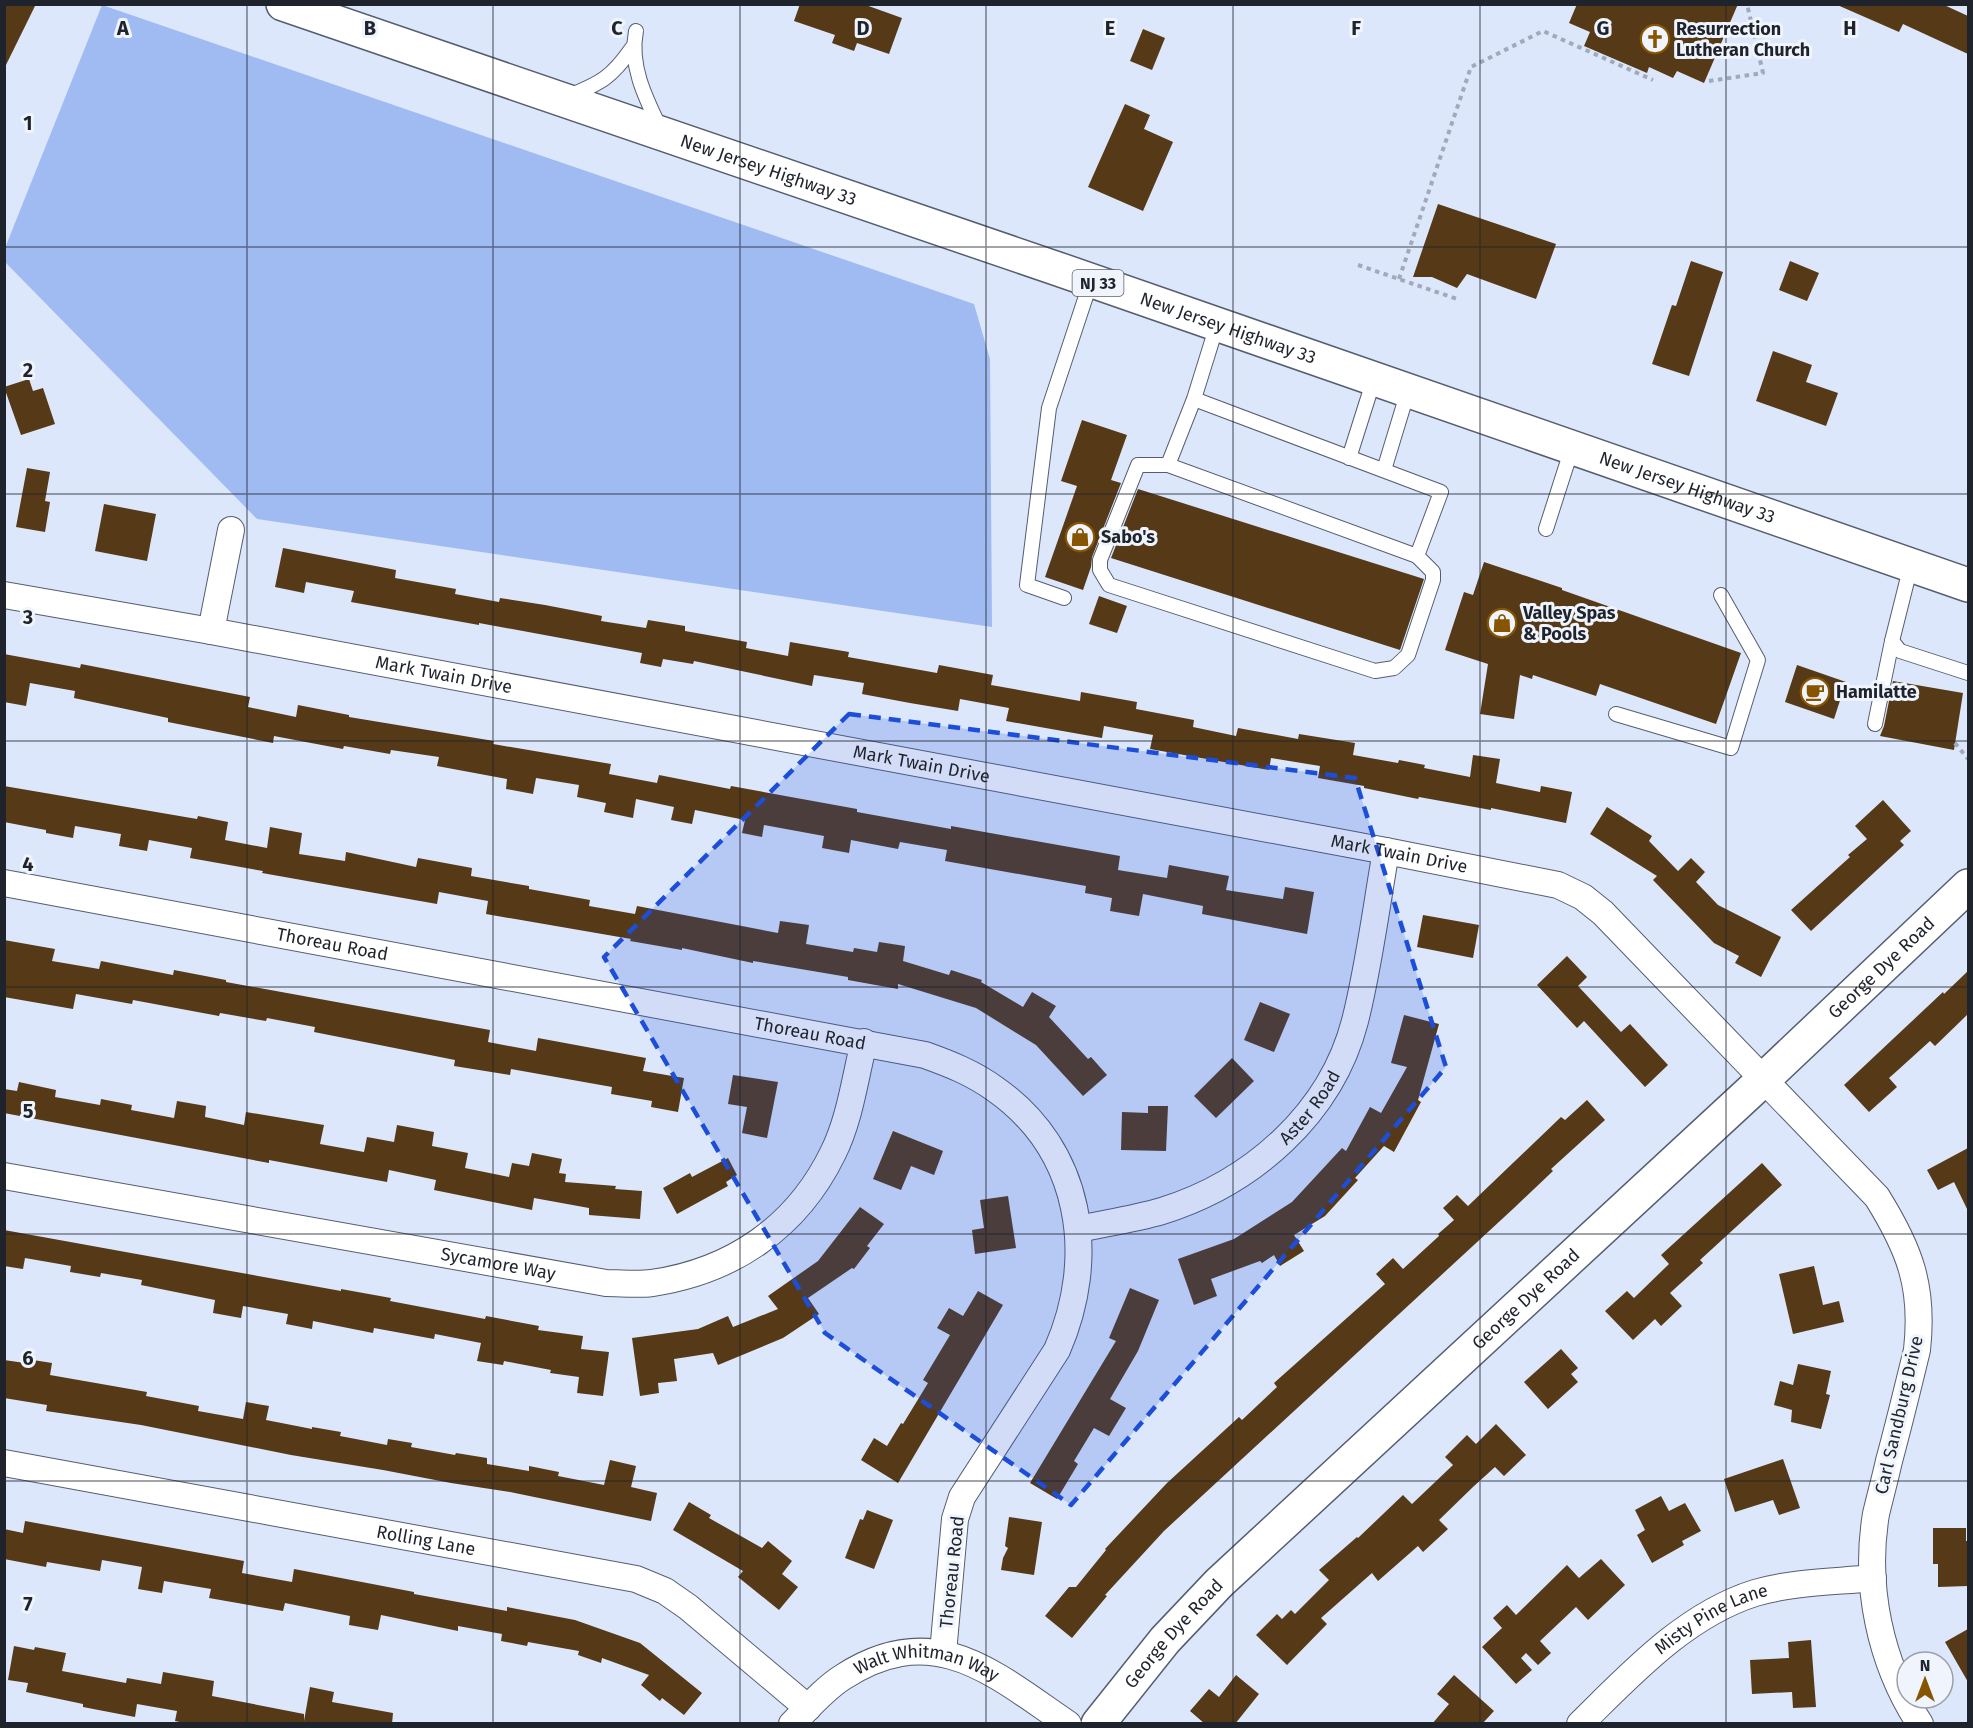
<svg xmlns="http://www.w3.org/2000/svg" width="1973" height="1728" viewBox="0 0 1973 1728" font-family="'Fira Sans',sans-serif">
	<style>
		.green { fill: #a0bbf2 }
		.building { fill: #563916 }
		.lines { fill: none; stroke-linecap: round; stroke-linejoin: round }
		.service-casing { stroke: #555e70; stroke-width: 16 }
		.minor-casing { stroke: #555e70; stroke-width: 28 }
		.tertiary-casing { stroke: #555e70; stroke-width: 36 }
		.primary-casing { stroke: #555e70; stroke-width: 36 }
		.path { stroke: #a1aabb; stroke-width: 4; stroke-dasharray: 4.5 4.5; stroke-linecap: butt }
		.service { stroke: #fff; stroke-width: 14 }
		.minor { stroke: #fff; stroke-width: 26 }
		.tertiary { stroke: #fff; stroke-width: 33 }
		.primary { stroke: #fff; stroke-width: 33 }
		.marked { fill: #1d4ed8; fill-opacity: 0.2; stroke: #1d4ed8; stroke-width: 4.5; stroke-dasharray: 12 8; stroke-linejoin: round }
		.grid { fill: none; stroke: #1f232b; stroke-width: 1.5; stroke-opacity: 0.55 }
		.labels { text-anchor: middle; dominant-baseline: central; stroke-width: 6; stroke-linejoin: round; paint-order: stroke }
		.shield { fill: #eff4fd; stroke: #5d626a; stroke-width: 1.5 }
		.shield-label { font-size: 16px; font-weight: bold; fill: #1f232b }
		.poi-label { font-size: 18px; font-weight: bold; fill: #1f232b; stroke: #eff4fd; text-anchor: start }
		.street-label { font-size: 18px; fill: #1f232b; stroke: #eff4fd }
		.grid-label { font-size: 20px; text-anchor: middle; font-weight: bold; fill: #1f232b; stroke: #eff4fd; stroke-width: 6; stroke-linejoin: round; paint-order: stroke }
	</style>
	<rect width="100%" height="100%" fill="#dce7fc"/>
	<polygon class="green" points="102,5 974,304 990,359 992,627 257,519 5,262 5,248"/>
	<g class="building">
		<polygon points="4,4 36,4 4,69"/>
		<polygon points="800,4 863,4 902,18 889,54 857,43 854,51 832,43 835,35 794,21"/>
		<polygon points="1577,4 1738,4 1704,83 1677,71 1673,78 1649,67 1647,73 1584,46 1590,32 1569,23"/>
		<polygon points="1835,4 1942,4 1968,16 1968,54 1903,24 1899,32"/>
		<polygon points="1143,29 1165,38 1152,70 1130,61"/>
		<polygon points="1125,104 1150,115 1144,129 1173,142 1143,211 1088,187"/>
		<polygon points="1438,204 1556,244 1536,299 1467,274 1457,288 1432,277 1413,277"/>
		<polygon points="1691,261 1723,272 1689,376 1652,364 1672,305 1676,306"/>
		<polygon points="1790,261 1819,273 1807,301 1779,290"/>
		<polygon points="1773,351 1812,365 1806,382 1838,393 1826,426 1756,401"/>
		<polygon points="29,379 33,391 43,388 55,424 21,435 4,387"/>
		<polygon points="1082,420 1127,435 1111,480 1121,483 1092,557 1091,567 1083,590 1045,577 1077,486 1061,481"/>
		<polygon points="27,468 50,472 45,501 50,502 45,532 16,527"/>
		<polygon points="1138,489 1424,579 1400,650 1111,558"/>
		<polygon points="104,504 156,514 147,561 95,551"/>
		<polygon points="283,548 396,570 395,578 456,589 455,594 499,602 500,598 545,605 602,616 601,621 646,628 648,620 685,626 685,631 747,642 746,648 788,656 790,642 849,652 848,657 937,673 939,665 993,675 991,685 1080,701 1081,692 1137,702 1136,709 1194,720 1193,727 1236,736 1238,728 1298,739 1299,734 1355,743 1353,755 1398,763 1399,760 1425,765 1424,768 1470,777 1473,755 1500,759 1496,783 1540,792 1541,786 1572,792 1566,823 1491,808 1491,810 1419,797 1418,799 1364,788 1364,786 1318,778 1320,766 1271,758 1269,770 1150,749 1153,735 1104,726 1102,738 1006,721 1009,708 960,699 958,711 910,703 862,694 864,683 814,675 812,686 694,661 693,664 663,659 661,667 640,663 642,653 479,623 479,625 351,602 354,591 306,582 304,593 275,587"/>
		<polygon points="1484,562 1562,588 1562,590 1741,653 1716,724 1600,684 1596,696 1533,675 1532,679 1520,675 1514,719 1480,714 1488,664 1445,650 1464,592 1473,595"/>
		<polygon points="1099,596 1127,606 1117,633 1089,624"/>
		<polygon points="4,654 80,668 81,664 250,697 248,707 296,717 298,705 349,715 349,717 494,741 493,744 611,764 609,774 657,783 659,775 730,789 731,786 857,809 857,812 951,829 951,826 1120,856 1118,870 1167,878 1169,865 1229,876 1226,890 1283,899 1285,887 1314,892 1307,934 1202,914 1203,906 1143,894 1139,916 1110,911 1112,898 1085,893 1086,886 945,861 947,850 900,842 898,849 851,840 849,853 822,848 824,836 764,825 762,837 742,833 745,820 695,810 692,824 671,820 674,807 636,799 633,818 604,812 606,803 577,797 579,785 536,778 533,794 506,789 507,779 437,766 439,757 391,750 390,754 344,746 343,749 274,736 273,743 168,722 168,718 74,698 75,691 30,683 26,706 4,702"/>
		<polygon points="1797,665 1846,682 1834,719 1785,702"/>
		<polygon points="1893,681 1963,693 1954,750 1880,736 1884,726"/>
		<polygon points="4,786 197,819 198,816 228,822 225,840 267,848 270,827 302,833 299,854 345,861 346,852 416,867 418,858 472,868 471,876 529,886 529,889 590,900 589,906 635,914 637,906 778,933 780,921 809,925 806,944 853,952 854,948 877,952 879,942 905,946 903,961 949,975 951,970 982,980 981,982 1023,1007 1032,992 1056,1006 1049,1017 1088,1059 1091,1057 1107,1075 1083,1096 1036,1045 976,1008 898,984 898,989 848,980 848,977 753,961 753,963 682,948 682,950 630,941 631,939 486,914 488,901 439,892 437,904 262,873 263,871 190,858 192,848 149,840 147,851 119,846 121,834 75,826 73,838 46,833 46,830 4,822"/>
		<polygon points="1883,800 1911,831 1900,841 1904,845 1811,931 1791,910 1850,857 1848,855 1867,839 1855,826"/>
		<polygon points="1607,807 1652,836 1649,841 1678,871 1691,858 1705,872 1696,882 1718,905 1781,937 1761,977 1735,963 1739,956 1714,943 1653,880 1657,876 1590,834"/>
		<polygon points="1423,915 1479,925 1473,958 1417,947"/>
		<polygon points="4,940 55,949 52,961 99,969 101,961 173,975 174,970 226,980 226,982 490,1030 488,1042 536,1051 538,1038 646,1058 643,1071 684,1078 678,1112 651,1107 652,1101 611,1094 612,1087 511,1069 510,1075 454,1066 455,1060 314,1032 315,1027 267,1018 266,1021 220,1013 219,1016 133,1000 132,1004 76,994 73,1009 4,997"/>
		<polygon points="1567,956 1587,977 1578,986 1621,1032 1630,1024 1668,1065 1645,1087 1584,1021 1577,1028 1537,985"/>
		<polygon points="1968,971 1968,1014 1935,1046 1930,1041 1898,1070 1889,1078 1897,1087 1869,1112 1844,1085 1943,992 1944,994"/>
		<polygon points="1260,1002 1290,1014 1274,1052 1244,1040"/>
		<polygon points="1404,1015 1439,1024 1418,1100 1421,1102 1394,1152 1384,1146 1355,1178 1358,1180 1325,1216 1294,1235 1304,1251 1280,1266 1274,1255 1262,1263 1260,1261 1211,1279 1217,1296 1194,1305 1178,1259 1234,1239 1292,1202 1342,1148 1346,1151 1370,1107 1381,1113 1407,1067 1391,1063"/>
		<polygon points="1232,1058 1254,1081 1216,1118 1194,1096"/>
		<polygon points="733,1075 778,1082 767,1138 742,1133 747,1107 728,1104"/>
		<polygon points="19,1082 56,1090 55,1097 100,1105 101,1099 132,1105 131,1110 174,1118 177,1101 206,1106 205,1117 244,1125 246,1112 324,1125 320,1144 364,1152 367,1137 394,1142 397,1125 434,1132 432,1146 468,1153 465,1168 509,1177 512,1163 529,1166 532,1153 562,1159 559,1173 566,1174 565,1182 616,1186 615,1189 642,1191 640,1219 589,1215 589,1208 534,1198 532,1210 434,1190 436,1180 389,1170 387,1182 269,1160 269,1163 4,1113 4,1089 17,1091"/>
		<polygon points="1587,1100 1605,1120 1551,1169 1553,1171 1514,1208 1164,1531 1105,1595 1107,1596 1072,1638 1045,1616 1069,1587 1076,1587 1106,1550 1105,1549 1167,1483 1239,1417 1242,1420 1277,1387 1274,1383 1385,1284 1376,1274 1393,1258 1403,1269 1439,1236 1438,1234 1454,1220 1443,1208 1457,1195 1468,1206 1561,1117 1565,1120"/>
		<polygon points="1148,1106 1168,1106 1166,1151 1121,1150 1122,1112 1148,1113"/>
		<polygon points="893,1131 943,1151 934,1175 911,1166 901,1190 873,1179"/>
		<polygon points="1968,1148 1968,1211 1954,1182 1938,1190 1927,1170"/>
		<polygon points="728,1158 737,1175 726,1182 728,1186 677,1214 663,1188 690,1173 692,1177"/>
		<polygon points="1762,1163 1782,1185 1700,1260 1703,1263 1670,1293 1682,1306 1661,1326 1655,1319 1633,1340 1605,1311 1627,1291 1634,1298 1669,1264 1661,1255"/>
		<polygon points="1008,1196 1016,1248 975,1254 972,1230 984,1228 980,1200"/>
		<polygon points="860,1207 884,1224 867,1246 870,1248 854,1269 852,1268 808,1298 819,1314 783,1338 718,1365 713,1353 674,1359 677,1381 658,1383 659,1393 640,1396 632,1338 698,1329 728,1316 733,1327 778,1309 768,1296 818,1261"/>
		<polygon points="4,1230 341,1291 341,1289 391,1298 390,1301 485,1319 486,1316 539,1326 538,1330 583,1336 581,1349 609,1352 603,1396 577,1393 579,1377 550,1373 551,1370 504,1361 503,1365 477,1361 481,1343 435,1334 434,1339 374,1328 373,1333 313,1321 312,1329 286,1324 288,1314 243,1306 241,1318 213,1313 215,1300 141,1285 142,1280 101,1273 100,1277 70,1272 71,1266 25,1258 23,1269 4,1266"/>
		<polygon points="1814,1266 1823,1305 1839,1301 1844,1322 1793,1334 1779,1274"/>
		<polygon points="1130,1288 1159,1300 1138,1351 1110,1399 1126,1408 1109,1436 1094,1428 1074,1461 1078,1464 1057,1499 1030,1483 1116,1341 1109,1338"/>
		<polygon points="978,1291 1003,1305 898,1483 861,1460 874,1438 887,1446 901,1423 903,1424 928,1383 923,1380 950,1335 937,1328 949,1308 963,1316"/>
		<polygon points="1561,1349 1578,1368 1571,1374 1578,1382 1548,1409 1524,1382"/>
		<polygon points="4,1360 32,1364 33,1360 52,1363 50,1375 147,1392 146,1396 199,1406 198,1411 243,1419 246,1402 269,1406 266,1420 312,1429 312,1427 341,1432 340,1436 387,1445 388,1439 412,1443 411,1447 455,1455 456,1453 487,1458 487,1464 529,1471 529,1466 559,1472 558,1476 604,1485 610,1460 636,1466 631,1487 657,1493 651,1521 510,1492 451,1483 383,1470 291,1455 141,1425 46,1411 47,1405 4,1398"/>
		<polygon points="1798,1364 1831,1371 1826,1394 1830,1395 1821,1429 1791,1422 1792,1410 1774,1405 1780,1381 1793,1385"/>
		<polygon points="1496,1424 1526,1455 1504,1476 1495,1467 1474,1486 1439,1520 1448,1529 1423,1552 1418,1546 1378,1581 1372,1573 1321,1618 1327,1624 1287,1665 1256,1635 1277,1614 1282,1619 1291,1610 1295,1614 1329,1580 1319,1570 1357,1537 1358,1538 1403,1495 1412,1504 1453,1465 1445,1457 1467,1435 1476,1444"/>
		<polygon points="1783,1459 1800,1508 1779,1515 1773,1500 1735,1512 1724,1479"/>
		<polygon points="1661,1496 1669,1511 1685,1503 1701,1531 1682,1541 1684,1545 1652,1563 1637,1535 1645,1530 1635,1510"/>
		<polygon points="689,1502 711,1515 709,1518 762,1548 768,1541 792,1561 782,1574 798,1587 779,1610 738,1577 743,1571 673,1530"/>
		<polygon points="867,1510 893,1520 874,1569 845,1558 860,1519 863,1520"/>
		<polygon points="1009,1517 1042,1522 1034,1575 1001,1570 1003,1558 1008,1548 1005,1546"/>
		<polygon points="25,1521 244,1561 242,1573 292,1582 294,1569 414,1592 414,1594 507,1611 507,1607 575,1620 640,1643 702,1693 684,1715 662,1698 660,1701 641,1685 649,1675 602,1658 601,1663 578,1655 579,1651 528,1642 527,1646 501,1641 502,1634 458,1626 458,1631 381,1615 378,1630 349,1625 350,1616 285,1603 283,1611 209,1598 211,1589 164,1581 162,1593 138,1589 142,1567 102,1560 100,1571 47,1562 46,1567 4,1559 4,1529 23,1533"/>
		<polygon points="1933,1528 1966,1528 1966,1541 1968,1541 1968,1586 1938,1587 1938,1564 1933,1564"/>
		<polygon points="1601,1559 1625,1585 1588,1620 1576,1607 1540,1641 1551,1653 1538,1665 1526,1653 1521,1658 1532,1670 1516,1684 1482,1647 1502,1628 1493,1618 1507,1605 1516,1615 1567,1565 1579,1578"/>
		<polygon points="1968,1629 1968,1682 1945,1642"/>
		<polygon points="1811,1640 1816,1707 1793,1708 1792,1692 1752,1694 1750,1660 1789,1658 1788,1642"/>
		<polygon points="14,1646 34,1650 35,1647 66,1653 62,1671 126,1683 127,1678 161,1684 163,1672 214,1681 212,1696 304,1714 304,1721 310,1687 334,1692 332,1702 393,1713 392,1724 189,1724 175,1721 177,1711 137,1704 135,1717 83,1707 83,1704 26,1692 28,1683 8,1680"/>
		<polygon points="1236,1675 1259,1694 1235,1724 1205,1724 1190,1711 1209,1689 1219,1697"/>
		<polygon points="1454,1675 1494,1711 1482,1724 1432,1724 1449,1704 1437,1694"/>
	</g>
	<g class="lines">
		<g class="service-casing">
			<g id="service">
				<path d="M636 31C629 66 646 99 661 130"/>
				<path d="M569 96C601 83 612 77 632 48"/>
				<polyline points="1194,399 1441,492 1417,556 1168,465 1194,399 1217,325"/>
				<polyline points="1349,458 1374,379"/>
				<polyline points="1168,465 1138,465 1100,560 1100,570 1109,585 1375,671 1394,668 1408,655 1433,580 1433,572 1417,556"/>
				<polyline points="1384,470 1408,391"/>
				<polyline points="1546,529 1572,448"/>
				<polyline points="1911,565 1892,641 1900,651 1968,673"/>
				<polyline points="1064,598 1027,585 1049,408 1091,281"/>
				<polyline points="1616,714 1731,748 1758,660 1721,595"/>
				<polyline points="1875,724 1892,641"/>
			</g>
		</g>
		<g class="minor-casing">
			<g id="minor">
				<path id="s1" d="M4 595 211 631 1386 851 1558 885 1583 897 1603 913 1877 1197C1910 1250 1924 1287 1917 1350 1908 1387 1899 1424 1889 1461 1885 1479 1880 1497 1876 1514 1864 1586 1880 1663 1920 1724"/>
				<polyline points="211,631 231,530"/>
				<path id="s2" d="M4 883 925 1055C950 1064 973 1073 995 1089 1082 1150 1098 1257 1057 1350L962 1497 955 1519 943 1653"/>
				<path id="s3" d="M4 1176 606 1283C621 1283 637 1285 652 1283 733 1271 797 1227 833 1153 850 1119 855 1078 864 1042"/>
				<path id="s4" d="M1078 1229C1106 1223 1135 1219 1162 1211 1252 1183 1331 1114 1355 1021 1369 966 1376 908 1386 851"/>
				<path id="s5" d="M4 1463 636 1579 665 1591 688 1607 808 1708"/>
				<path id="s6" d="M792 1724C808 1708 824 1689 843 1677 934 1618 993 1673 1068 1724"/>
				<path id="s7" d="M1580 1724C1631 1674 1685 1615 1755 1593 1792 1582 1833 1582 1873 1578"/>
			</g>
		</g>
		<g class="tertiary-casing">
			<g id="tertiary">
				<path id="s8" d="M1098 1724 1165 1640 1219 1583 1764 1079 1968 886"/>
			</g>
		</g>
		<g class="primary-casing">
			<g id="primary">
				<path id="s9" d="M283 4 1055 268 1968 585"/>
			</g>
		</g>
		<g class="path">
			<polyline points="1709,81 1763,73 1747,4"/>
			<polyline points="1358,265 1460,300"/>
			<polyline points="1399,279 1471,67 1543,31 1653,80"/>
			<polyline points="1955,743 1968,759"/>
		</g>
		<use href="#service" class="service"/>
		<use href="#minor" class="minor"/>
		<use href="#tertiary" class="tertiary"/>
		<use href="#primary" class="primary"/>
	</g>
	<path class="marked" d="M849 714 1355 778 1446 1067 1071 1505 825 1333 604 957Z"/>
	<path class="grid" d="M247 4V1724M493 4V1724M740 4V1724M986 4V1724M1233 4V1724M1480 4V1724M1726 4V1724M4 247H1968M4 494H1968M4 741H1968M4 987H1968M4 1234H1968M4 1481H1968"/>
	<defs>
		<g id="church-ring" transform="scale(1.5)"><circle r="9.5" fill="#eff4fd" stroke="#875400" stroke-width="1.5"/><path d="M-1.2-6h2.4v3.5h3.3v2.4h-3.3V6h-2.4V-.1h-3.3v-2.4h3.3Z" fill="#875400"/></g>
		<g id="shop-ring" transform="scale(1.5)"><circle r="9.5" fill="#eff4fd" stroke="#875400" stroke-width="1.5"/><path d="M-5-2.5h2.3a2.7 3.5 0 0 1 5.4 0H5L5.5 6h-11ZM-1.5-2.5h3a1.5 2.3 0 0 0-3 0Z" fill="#875400"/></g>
		<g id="cafe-ring" transform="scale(1.5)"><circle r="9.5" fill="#eff4fd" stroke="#875400" stroke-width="1.5"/><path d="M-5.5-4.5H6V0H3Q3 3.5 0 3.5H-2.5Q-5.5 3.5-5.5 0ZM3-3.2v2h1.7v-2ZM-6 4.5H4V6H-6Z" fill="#875400"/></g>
	</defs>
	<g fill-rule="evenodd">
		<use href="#church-ring" x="1655" y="39"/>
		<use href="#shop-ring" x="1080" y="537"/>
		<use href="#shop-ring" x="1502" y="623"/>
		<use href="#cafe-ring" x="1815" y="692"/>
	</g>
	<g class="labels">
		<rect class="shield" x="1072.5" y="270" width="51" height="26" rx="4.5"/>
		<g class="shield-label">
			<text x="1098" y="283">NJ 33</text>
		</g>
		<g class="poi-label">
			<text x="1676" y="29">Resurrection<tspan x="1676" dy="21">Lutheran Church</tspan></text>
			<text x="1101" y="537">Sabo's</text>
			<text x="1523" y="613">Valley Spas<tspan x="1523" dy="21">&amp; Pools</tspan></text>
			<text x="1836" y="692">Hamilatte</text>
		</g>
		<g class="street-label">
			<text stroke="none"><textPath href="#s9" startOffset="513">New Jersey Highway 33</textPath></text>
			<text stroke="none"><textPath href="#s9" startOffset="999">New Jersey Highway 33</textPath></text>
			<text stroke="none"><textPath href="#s9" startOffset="1485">New Jersey Highway 33</textPath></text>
			<text stroke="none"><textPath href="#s1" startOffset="447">Mark Twain Drive</textPath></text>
			<text stroke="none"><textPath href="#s1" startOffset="933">Mark Twain Drive</textPath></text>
			<text stroke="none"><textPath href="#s1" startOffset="1419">Mark Twain Drive</textPath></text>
			<text stroke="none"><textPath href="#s2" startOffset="334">Thoreau Road</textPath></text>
			<text stroke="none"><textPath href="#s8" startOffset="1090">George Dye Road</textPath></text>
			<text stroke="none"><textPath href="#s2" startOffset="820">Thoreau Road</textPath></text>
			<text stroke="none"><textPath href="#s4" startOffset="270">Aster Road</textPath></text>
			<text stroke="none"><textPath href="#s3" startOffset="502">Sycamore Way</textPath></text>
			<text stroke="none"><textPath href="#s8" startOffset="604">George Dye Road</textPath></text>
			<text transform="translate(1899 1415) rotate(-77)">Carl Sandburg Drive</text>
			<text stroke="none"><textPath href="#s5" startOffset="429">Rolling Lane</textPath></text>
			<text transform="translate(952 1572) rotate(-84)">Thoreau Road</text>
			<text stroke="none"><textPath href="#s7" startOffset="170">Misty Pine Lane</textPath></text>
			<text stroke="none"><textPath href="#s8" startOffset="118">George Dye Road</textPath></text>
			<text stroke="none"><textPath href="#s6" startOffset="159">Walt Whitman Way</textPath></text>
		</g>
	</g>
	<g class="grid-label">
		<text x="123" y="35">A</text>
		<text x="370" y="35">B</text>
		<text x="617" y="35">C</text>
		<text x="863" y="35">D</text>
		<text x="1110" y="35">E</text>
		<text x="1356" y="35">F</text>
		<text x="1603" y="35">G</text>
		<text x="1850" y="35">H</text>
		<text x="28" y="130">1</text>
		<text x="28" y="377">2</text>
		<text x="28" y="624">3</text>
		<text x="28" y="871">4</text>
		<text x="28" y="1118">5</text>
		<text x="28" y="1365">6</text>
		<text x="28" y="1611">7</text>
	</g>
	<rect width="1973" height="1728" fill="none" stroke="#1f232b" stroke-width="12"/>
	<g transform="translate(1925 1680)"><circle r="28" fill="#eff4fd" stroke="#9ca0a9" stroke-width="1.5"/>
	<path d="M0-4.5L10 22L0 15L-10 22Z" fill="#875400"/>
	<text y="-9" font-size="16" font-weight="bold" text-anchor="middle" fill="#1f232b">N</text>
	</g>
</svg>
